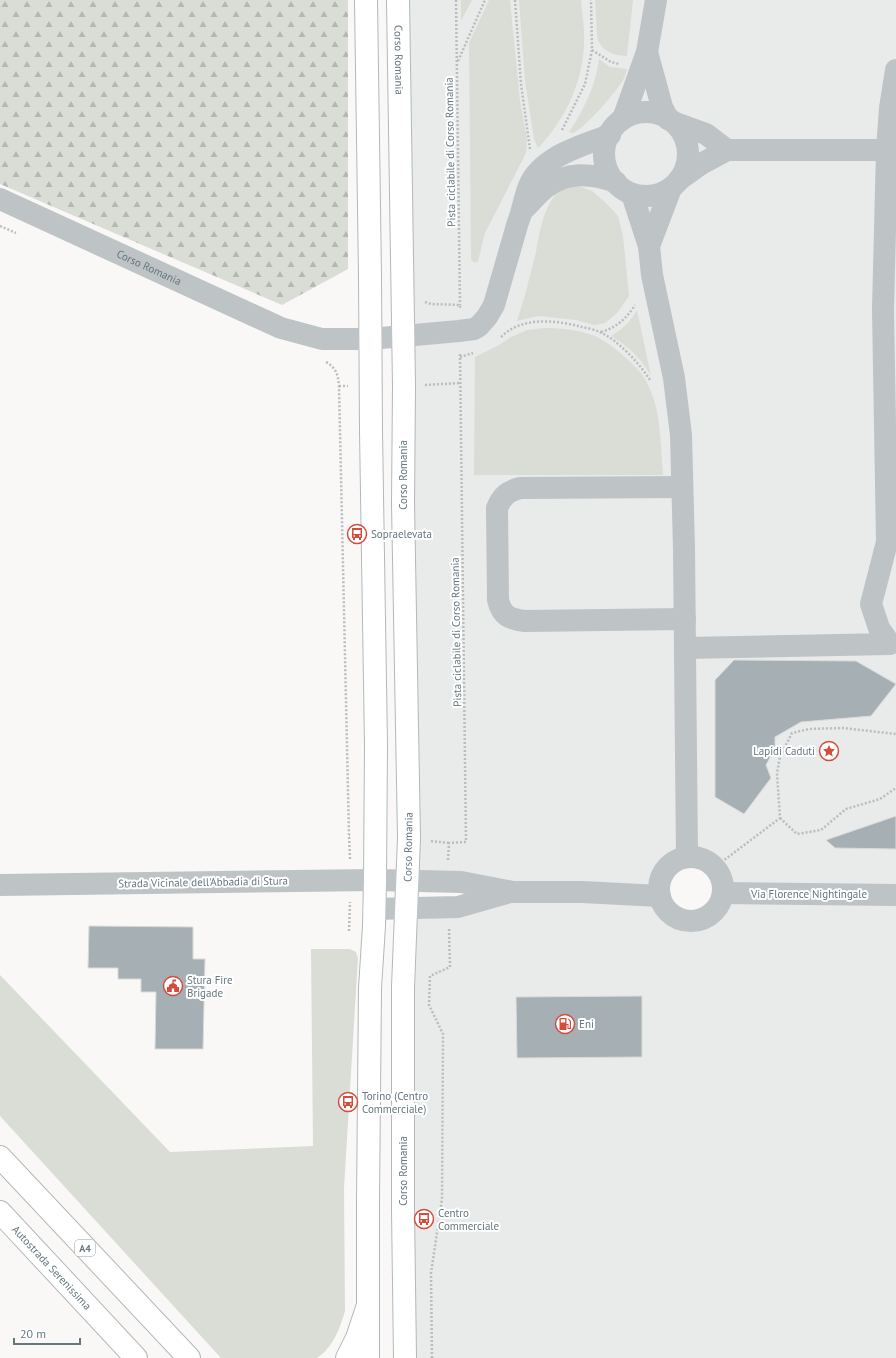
<svg xmlns="http://www.w3.org/2000/svg" width="896" height="1358" viewBox="0 0 896 1358" font-family="'PT Sans',sans-serif">
	<style>
		.built { fill: #e9eaea; fill-rule: evenodd }
		.grass { fill: #d9ddd6 }
		.forest { fill: url(#forest-firs) }
		.building { fill: #a6afb3; stroke: #dadad9 }
		.lines { fill: none; stroke-linecap: round; stroke-linejoin: round }
		.major-casing { stroke: #b2b8ba; stroke-width: 24 }
		.highway-casing { stroke: #b2b7b9; stroke-width: 24 }
		.path { stroke: #b9bdbe; stroke-width: 2.5; stroke-dasharray: 2 2; stroke-linecap: butt }
		.minor { stroke: #bec3c6; stroke-width: 22 }
		.major { stroke: #fff; stroke-width: 22 }
		.highway { stroke: #fff; stroke-width: 22 }
		.labels { text-anchor: middle; dominant-baseline: central; stroke-width: 4; stroke-linejoin: round; paint-order: stroke }
		.shield { fill: #fff; stroke: #94a0a5; stroke-width: 1 }
		.shield-label { font-size: 10px; font-weight: bold; fill: #66777e }
		.street-label { font-size: 11px; fill: #66777e; stroke: #fff }
		.poi-label { font-size: 11px; fill: #66777e; stroke: #fff; text-anchor: start }
	</style>
	<defs>
		<pattern id="forest-firs" width="22" height="20" patternUnits="userSpaceOnUse"><rect width="22" height="20" fill="#d9ddd6"/><path d="M5 1l3.5 6h-7zM16 11l3.5 6h-7z" fill="#b4b8b3"/></pattern>
	</defs>
	<rect width="100%" height="100%" fill="#f9f8f7"/>
	<path class="built" d="M399 0H896V1358H405L406 908 512 892 407 881ZM697 857 707 861 715 867 720 875 722 884 720 902 714 911 706 917 697 921H686L672 915 666 910 662 904 659 891 660 882 663 873 669 865 677 860Z"/>
	<g class="grass">
		<polygon points="461,0 472,0 461,21"/>
		<polygon points="489,0 510,0 520,101 527,139 526,153 485,233 478,261 475,263 472,261 471,257 469,43"/>
		<path d="M519 0H581C582 14 585 29 584 43 583 82 565 120 538 148L534 139 525 81Z"/>
		<path d="M595 0H633L627 56C616 56 604 52 599 42 596 36 596 9 595 0Z"/>
		<path d="M599 59 610 67 627 69C626 71 626 74 625 76 621 87 583 131 572 133L569 132C584 110 596 85 599 59Z"/>
		<path d="M579 186 592 191 606 203 618 216 623 236 629 296 617 313 605 323 594 325 576 320 538 316 517 321C525 298 530 275 536 252 539 235 542 216 551 201 557 190 568 187 579 186Z"/>
		<path d="M637 310 651 376C640 357 629 347 611 336 623 329 630 322 637 310Z"/>
		<path d="M544 328C562 328 579 330 595 336 610 343 630 360 640 372 646 379 651 391 654 400 661 421 661 453 663 475H474L475 357 499 345 511 337 527 330Z"/>
		<path d="M311 949H350L356 952 358 958 344 1188 345 1311C340 1328 333 1348 317 1358H221L0 1116V975L170 1152 313 1146Z"/>
	</g>
	<polygon class="forest" points="0,0 348,0 348,269 282,305 0,184"/>
	<g class="building">
		<polygon points="734,660 856,661 896,684 871,716 801,722 775,737 775,748 766,765 771,778 744,814 715,797 715,680"/>
		<polygon points="896,816 896,849 835,848 826,840"/>
		<polygon points="89,926 193,927 193,959 205,959 203,1049 155,1049 156,992 141,992 141,979 118,979 118,968 88,968"/>
		<polygon points="642,996 642,1057 517,1058 516,997"/>
	</g>
	<g class="lines">
		<g class="major-casing">
			<g id="major">
				<polyline points="366,0 370,276 371,431 376,745 375,880 374,926 370,988 368,1200 368,1358"/>
				<path id="s2" d="M398 0 404 386 403 503 409 838 403 987V1210L405 1358"/>
			</g>
		</g>
		<g class="highway-casing">
			<g id="highway">
				<polyline points="0,1157 189,1358"/>
				<path id="s3" d="M0 1212 136 1358"/>
				<polyline points="347,1358 357,1338 367,1308"/>
			</g>
		</g>
		<g class="path">
			<polyline points="456,0 460,305"/>
			<polyline points="515,0 521,84 530,149"/>
			<polyline points="592,50 611,62 619,64"/>
			<polyline points="458,61 485,0"/>
			<polyline points="562,130 585,84 592,50 591,0"/>
			<polyline points="0,226 16,233"/>
			<polyline points="425,302 431,304 460,305 460,309"/>
			<path d="M601 332C616 328 627 318 635 305"/>
			<path d="M501 337C522 316 556 320 582 327 588 328 595 330 600 332 619 341 639 363 650 380"/>
			<polyline points="460,357 473,353"/>
			<path d="M326 362C336 368 338 374 339 386L349 835"/>
			<polyline points="425,385 461,383"/>
			<polyline points="339,386 348,386"/>
			<polyline points="780,818 797,834 821,830 846,809 880,799 896,788"/>
			<polyline points="431,841 449,843"/>
			<polyline points="350,859 349,835 350,835"/>
			<polyline points="448,860 449,843 466,842 460,354"/>
			<polyline points="715,867 780,818 777,773 780,757 792,733 809,729 843,728 896,734"/>
			<polyline points="349,931 350,902"/>
			<polyline points="432,1358 431,1273 442,1199 443,1034 429,1005 430,976 450,967 449,929"/>
		</g>
		<g class="minor">
			<polyline points="647,52 662,107 668,119"/>
			<circle cx="646" cy="154" r="42"/>
			<polyline points="623,119 647,52 656,0"/>
			<polyline points="673,122 706,134 727,150"/>
			<polyline points="680,179 701,164 727,150 887,150"/>
			<polyline points="632,194 649,246 652,275 674,378 681,435 684,549 687,857"/>
			<path id="s1" d="M0 199 281 328 322 339H370L459 331 474 329 479 326 487 317 494 305 518 222C523 210 524 198 529 186 541 156 582 146 610 135"/>
			<path d="M525 208C531 202 538 194 545 188 567 171 591 173 616 182"/>
			<polyline points="649,246 671,188"/>
			<path d="M682 487 520 488C508 491 502 496 497 508L498 600C502 616 509 619 525 621L685 619"/>
			<polyline points="685,648 890,644 879,628 871,604 887,542 883,309 887,150 890,108 896,70"/>
			<circle cx="691" cy="889" r="32"/>
			<polyline points="0,885 375,880 461,882 513,892 582,892 660,896"/>
			<polyline points="723,893 896,895"/>
			<polyline points="374,909 458,907 507,893"/>
		</g>
		<use href="#major" class="major"/>
		<use href="#highway" class="highway"/>
	</g>
	<defs>
		<g id="bus-ring" transform="scale(1)"><circle r="9.5" fill="#fff" stroke="#d24d3d" stroke-width="1.5"/><path d="M-5-6H5V4H4V6H2V4H-2V6H-4V4H-5ZM-3.5-4V0h7V-4ZM-3.5 1.2v1.5H-2V1.2ZM2 1.2v1.5H3.5V1.2Z" fill="#d24d3d"/></g>
		<g id="sight-ring" transform="scale(1)"><circle r="9.5" fill="#fff" stroke="#d24d3d" stroke-width="1.5"/><path d="M0-6L1.8-2.2L6-1.7L2.9 1.2L3.7 5.4L0 3.3L-3.7 5.4L-2.9 1.2L-6-1.7L-1.8-2.2Z" fill="#d24d3d"/></g>
		<g id="civic-ring" transform="scale(1)"><circle r="9.5" fill="#fff" stroke="#d24d3d" stroke-width="1.5"/><path d="M-.6-6.5H3V-4.5H.6V-3L4-1V1h2V6H-6V1h2V-1L-.6-3ZM-1.2 2.5V6h2.4V2.5Z" fill="#d24d3d"/></g>
		<g id="fuel-ring" transform="scale(1)"><circle r="9.5" fill="#fff" stroke="#d24d3d" stroke-width="1.5"/><path d="M-5.5-6h7V0h2V4h1.3V-2.5L3-4.5l.8-.8L6-3V5H2.5V1h-1V6h-7ZM-4.2-4.7v3.2H.2V-4.7Z" fill="#d24d3d"/></g>
	</defs>
	<g fill-rule="evenodd">
		<use href="#bus-ring" x="357" y="534"/>
		<use href="#sight-ring" x="829" y="751"/>
		<use href="#civic-ring" x="173" y="986"/>
		<use href="#fuel-ring" x="565" y="1024"/>
		<use href="#bus-ring" x="348" y="1102"/>
		<use href="#bus-ring" x="424" y="1219"/>
	</g>
	<g class="labels">
		<rect class="shield" x="75" y="1240" width="20" height="16" rx="3"/>
		<g class="shield-label">
			<text x="85" y="1248">A4</text>
		</g>
		<g class="street-label">
			<text stroke="none"><textPath href="#s2" startOffset="60">Corso Romania</textPath></text>
			<text transform="translate(450 152) rotate(-91)">Pista ciclabile di Corso Romania</text>
			<text stroke="none"><textPath href="#s1" startOffset="164">Corso Romania</textPath></text>
			<text transform="translate(403 475) rotate(-90)">Corso Romania</text>
			<text transform="translate(456 632) rotate(-91)">Pista ciclabile di Corso Romania</text>
			<text transform="translate(408 847) rotate(-89)">Corso Romania</text>
			<text transform="translate(203 882) rotate(-1)">Strada Vicinale dell'Abbadia di Stura</text>
			<text x="809" y="894">Via Florence Nightingale</text>
			<text transform="translate(403 1171) rotate(-90)">Corso Romania</text>
			<text stroke="none"><textPath href="#s3" startOffset="76">Autostrada Serenissima</textPath></text>
		</g>
		<g class="poi-label">
			<text x="371" y="534">Sopraelevata</text>
			<text x="815" y="751" text-anchor="end">Lapidi Caduti</text>
			<text x="187" y="980">Stura Fire<tspan x="187" dy="13">Brigade</tspan></text>
			<text x="579" y="1024">Eni</text>
			<text x="362" y="1096">Torino (Centro<tspan x="362" dy="13">Commerciale)</tspan></text>
			<text x="438" y="1213">Centro<tspan x="438" dy="13">Commerciale</tspan></text>
		</g>
	</g>
	<path d="M14 1338v6h66v-6" fill="none" stroke="#66777e" stroke-width="2"/>
	<text x="20" y="1338" font-size="12" fill="#66777e" stroke="#ffffff" stroke-width="3" paint-order="stroke">20 m</text>
</svg>
